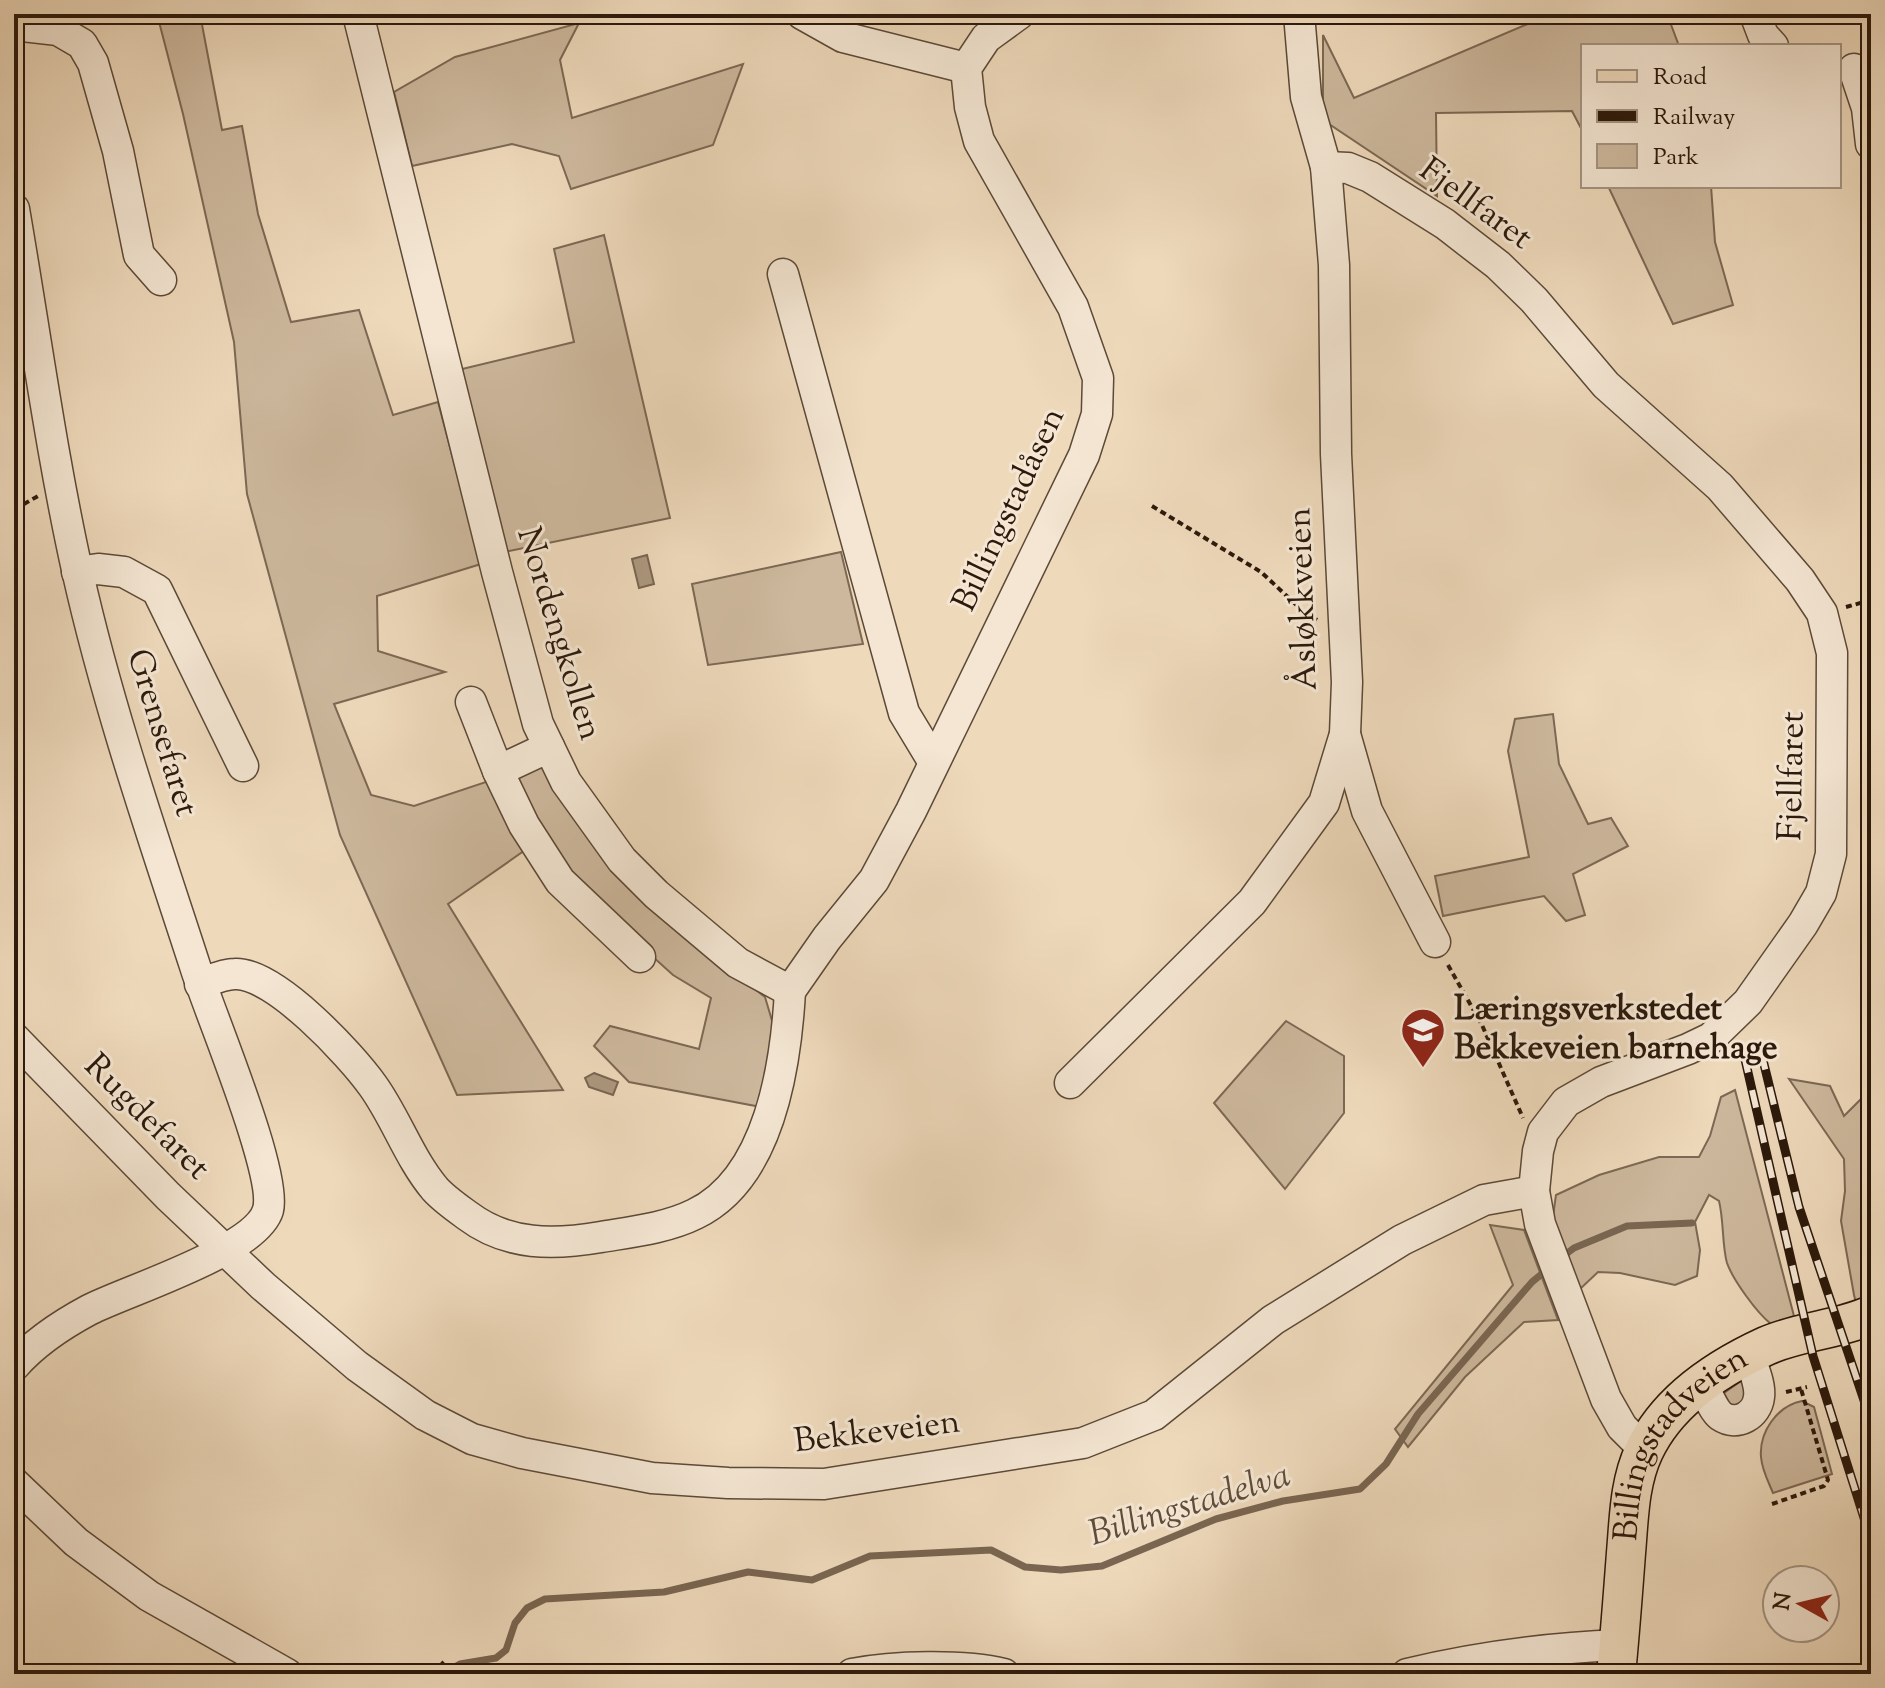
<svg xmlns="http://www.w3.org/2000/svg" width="1885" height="1688" viewBox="0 0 1885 1688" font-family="'Sorts Mill Goudy',serif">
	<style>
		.green { fill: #cdb89d; stroke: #7c6854; stroke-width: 2 }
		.water { fill: #ac987f; stroke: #796551; stroke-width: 2 }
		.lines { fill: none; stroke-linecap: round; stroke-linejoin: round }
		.stream { stroke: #796551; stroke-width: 7 }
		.minor-casing { stroke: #5c4937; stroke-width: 33 }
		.major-casing { stroke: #2c190b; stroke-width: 41 }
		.path { stroke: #2c190b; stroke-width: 4; stroke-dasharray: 6 4; stroke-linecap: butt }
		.minor { stroke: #f4e6d3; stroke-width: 30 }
		.major { stroke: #eed9bb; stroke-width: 38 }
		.rail-casing { stroke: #2c190b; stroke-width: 9 }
		.rail { stroke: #f4e6d3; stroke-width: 6; stroke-dasharray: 18; stroke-linecap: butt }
		.labels { text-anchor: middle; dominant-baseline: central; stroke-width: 6; stroke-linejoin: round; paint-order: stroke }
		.street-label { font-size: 34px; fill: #2c190b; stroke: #f4e6d3 }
		.poi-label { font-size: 34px; font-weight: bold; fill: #2c190b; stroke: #f4e6d3; text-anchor: start }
		.water-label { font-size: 36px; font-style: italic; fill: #5f4c39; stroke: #f4e6d3 }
	</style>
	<rect width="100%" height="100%" fill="#eed9bb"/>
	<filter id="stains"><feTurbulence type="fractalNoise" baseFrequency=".0025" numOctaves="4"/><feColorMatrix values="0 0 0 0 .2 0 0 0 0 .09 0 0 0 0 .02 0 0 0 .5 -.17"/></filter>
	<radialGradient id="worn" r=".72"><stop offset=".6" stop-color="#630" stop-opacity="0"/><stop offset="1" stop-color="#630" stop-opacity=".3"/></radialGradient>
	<g class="green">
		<polygon points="157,14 200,14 222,130 242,126 258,214 291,322 359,310 393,415 438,402 481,564 377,596 378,651 445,672 334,704 371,795 414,806 543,763 664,918 765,997 776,1034 761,1107 629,1082 594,1046 610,1026 699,1049 711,998 673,975 599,908 541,839 448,904 563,1090 457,1095 340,835 247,494 234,342 183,114"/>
		<polygon points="1536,14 1667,14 1679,46 1583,46 1583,132 1572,111 1436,113 1437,196 1323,120 1323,35 1354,98 1537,20"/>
		<polygon points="579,23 560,60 572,118 743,64 713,145 571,189 559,156 512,144 412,166 394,92 455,57"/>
		<polygon points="1608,186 1711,186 1715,242 1733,305 1673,324"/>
		<polygon points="604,235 670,518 504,552 458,370 574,342 554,249"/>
		<polygon points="841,552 863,644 708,665 692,584"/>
		<polygon points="1553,714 1559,764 1588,824 1611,818 1628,846 1573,874 1585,915 1566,921 1544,896 1443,916 1435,876 1529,857 1508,751 1515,719"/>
		<polygon points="1286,1021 1344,1056 1344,1113 1285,1189 1214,1103"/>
		<polygon points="1789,1079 1830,1086 1844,1116 1871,1089 1871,1302 1857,1307 1854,1295 1841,1221 1845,1191 1844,1159"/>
		<path d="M1735 1090 1794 1316 1771 1324C1757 1313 1733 1280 1727 1263 1722 1246 1724 1221 1719 1201L1709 1195 1695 1222 1700 1250 1697 1276 1675 1285 1620 1273 1598 1272 1580 1289 1552 1223 1556 1195 1599 1175 1659 1157H1699L1710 1136 1721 1097Z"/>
		<polygon points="1490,1225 1524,1230 1558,1320 1524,1322 1465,1377 1408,1447 1395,1429 1513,1285"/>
		<polygon points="1744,1379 1746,1404 1731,1406 1724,1393"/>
		<path d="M1802 1401 1814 1407 1832 1474 1773 1493C1768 1481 1762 1470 1761 1457 1759 1432 1777 1406 1802 1401Z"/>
	</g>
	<g class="water">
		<polygon points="647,555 654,584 639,588 632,559"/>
		<polygon points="594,1073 618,1082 613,1095 589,1087 585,1078"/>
	</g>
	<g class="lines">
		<g class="stream">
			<polyline points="1562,1257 1574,1248 1627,1226 1692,1223"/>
			<polyline points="442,1674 460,1664 496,1658 506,1650 515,1623 527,1608 545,1599 664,1592 748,1572 812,1580 870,1556 991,1550 1025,1567 1061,1570 1102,1566 1216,1519 1283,1501 1360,1489 1386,1464 1418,1414 1532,1282 1549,1268"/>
		</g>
		<g class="minor-casing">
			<g id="minor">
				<polyline points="358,14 497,572 538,724 566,782 622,860 656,894 738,963 790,991"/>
				<polyline points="802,14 843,37 966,68"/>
				<polyline points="1755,14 1763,35 1773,46"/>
				<polyline points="14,25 58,30 82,44 93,63 118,151 139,255 161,280"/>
				<polyline points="1854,69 1867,108 1871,144"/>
				<polyline points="1326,167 1348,168 1370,177 1445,224 1498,265 1534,300 1606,385 1720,487 1800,580 1822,613 1832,653 1831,854 1821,893 1803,924 1748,1002 1711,1038 1688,1049 1601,1082 1566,1102 1543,1132 1538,1151 1534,1191 1540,1224 1606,1399 1622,1427 1645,1450"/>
				<path d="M14 209C35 331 51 453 78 574 108 707 153 837 195 966 209 1012 278 1173 268 1210 256 1251 128 1290 89 1310 61 1325 35 1342 14 1366"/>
				<polyline points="783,274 904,713 933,761"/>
				<polyline points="77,572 98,569 124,572 157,590 243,766"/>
				<polyline points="471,702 498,771"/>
				<polyline points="1345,734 1367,811 1435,942"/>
				<polyline points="549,747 498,771 524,825 560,881 640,957"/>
				<path d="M200 984C211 980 223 974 235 974 274 972 351 1055 373 1086 396 1118 409 1158 435 1189 444 1199 457 1208 468 1216 508 1246 554 1245 601 1237 631 1232 667 1228 695 1214 770 1178 786 1064 790 991"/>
				<polyline points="790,991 827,938 874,880 911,811 1084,455 1097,414 1098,378 1073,307 979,141 970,107 966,68 986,38 1019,14"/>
				<polyline points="14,1038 168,1196 263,1286 357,1366 425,1415 472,1439 522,1453 652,1478 728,1483 824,1484 1083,1443 1154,1415 1273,1320 1402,1240 1484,1200 1534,1191"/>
				<polyline points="1070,1083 1252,902 1324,803 1345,734 1347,682 1336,454 1334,265 1326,167 1306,97 1299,14"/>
				<path d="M1702 1383C1707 1393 1713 1410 1721 1416 1737 1427 1757 1415 1759 1397 1761 1384 1752 1366 1749 1354"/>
				<polyline points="14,1483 76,1542 149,1596 287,1674"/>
				<path d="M852 1674C893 1666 963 1664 1004 1674"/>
				<path d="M1407 1674C1478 1657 1547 1648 1619 1645"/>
			</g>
		</g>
		<g class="major-casing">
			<g id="major">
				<path id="s1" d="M1616 1674C1620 1634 1623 1593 1626 1553 1629 1519 1629 1483 1644 1451 1667 1402 1718 1368 1766 1346 1799 1331 1838 1330 1871 1315"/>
			</g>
		</g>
		<g class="path">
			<polyline points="14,506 24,504 38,496"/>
			<polyline points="1152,506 1261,572 1303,611 1317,620"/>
			<polyline points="1846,607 1871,600"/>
			<polyline points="1448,965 1482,1025 1523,1118"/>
			<polyline points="1786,1392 1807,1387"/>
			<polyline points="1772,1504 1824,1486 1828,1480 1801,1389"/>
			<polyline points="441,1662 453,1674"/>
		</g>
		<use href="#minor" class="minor"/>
		<use href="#major" class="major"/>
		<g class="rail-casing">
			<g id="rail">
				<polyline points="1761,1052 1799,1207 1871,1421"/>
				<polyline points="1744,1055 1813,1356 1871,1540"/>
			</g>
		</g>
		<use href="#rail" class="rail"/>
	</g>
	<defs>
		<g id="school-pin" transform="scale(2.3)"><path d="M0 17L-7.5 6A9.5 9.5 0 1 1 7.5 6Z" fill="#8f2418" stroke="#f4e6d3"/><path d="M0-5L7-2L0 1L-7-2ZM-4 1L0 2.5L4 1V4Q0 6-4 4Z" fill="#fff"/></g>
	</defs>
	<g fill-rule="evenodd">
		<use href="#school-pin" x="1423" y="1030"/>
	</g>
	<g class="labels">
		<g class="street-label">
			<text transform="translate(1475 205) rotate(36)">Fjellfaret</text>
			<text transform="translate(1010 510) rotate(-65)">Billingstadåsen</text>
			<text transform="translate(1304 599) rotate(-92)">Åsløkkveien</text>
			<text transform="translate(558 634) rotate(73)">Nordengkollen</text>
			<text transform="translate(161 733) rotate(73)">Grensefaret</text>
			<text transform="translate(1793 776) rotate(-89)">Fjellfaret</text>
			<text transform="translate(146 1118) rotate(45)">Rugdefaret</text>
			<text transform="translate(877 1433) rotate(-7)">Bekkeveien</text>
			<text stroke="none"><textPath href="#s1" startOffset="250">Billingstadveien</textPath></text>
		</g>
		<g class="poi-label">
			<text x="1454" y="1010">Læringsverkstedet<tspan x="1454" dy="39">Bekkeveien barnehage</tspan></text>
		</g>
		<g class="water-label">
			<text transform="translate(1190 1506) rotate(-17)">Billingstadelva</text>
		</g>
	</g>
	<rect width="1885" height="1688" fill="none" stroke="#eed9bb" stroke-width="48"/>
	<rect x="16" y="16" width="1853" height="1656" fill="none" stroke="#2c190b" stroke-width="4"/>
	<rect x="24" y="24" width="1837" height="1640" fill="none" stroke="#2c190b" stroke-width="2"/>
	<rect x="1581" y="44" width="260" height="144" fill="#f4e6d3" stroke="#a49483" stroke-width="2"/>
	<rect x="1597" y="70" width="40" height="12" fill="#eed9bb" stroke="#a49483" stroke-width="2"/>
	<text x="1653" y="84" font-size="24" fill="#2c190b">Road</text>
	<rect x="1597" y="110" width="40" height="12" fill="#2c190b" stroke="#a49483" stroke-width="2"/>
	<text x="1653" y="124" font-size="24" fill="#2c190b">Railway</text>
	<rect x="1597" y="144" width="40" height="24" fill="#cdb89d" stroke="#a49483" stroke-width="2"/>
	<text x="1653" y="164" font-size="24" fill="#2c190b">Park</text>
	<g transform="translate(1801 1604) rotate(278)"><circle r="38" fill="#f4e6d3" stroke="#a49483" stroke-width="2"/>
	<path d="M0-6L14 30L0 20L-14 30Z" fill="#8f2418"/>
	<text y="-12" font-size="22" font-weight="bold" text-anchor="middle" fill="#2c190b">N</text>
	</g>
	<rect width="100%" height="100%" filter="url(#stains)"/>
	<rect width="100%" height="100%" fill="url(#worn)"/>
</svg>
